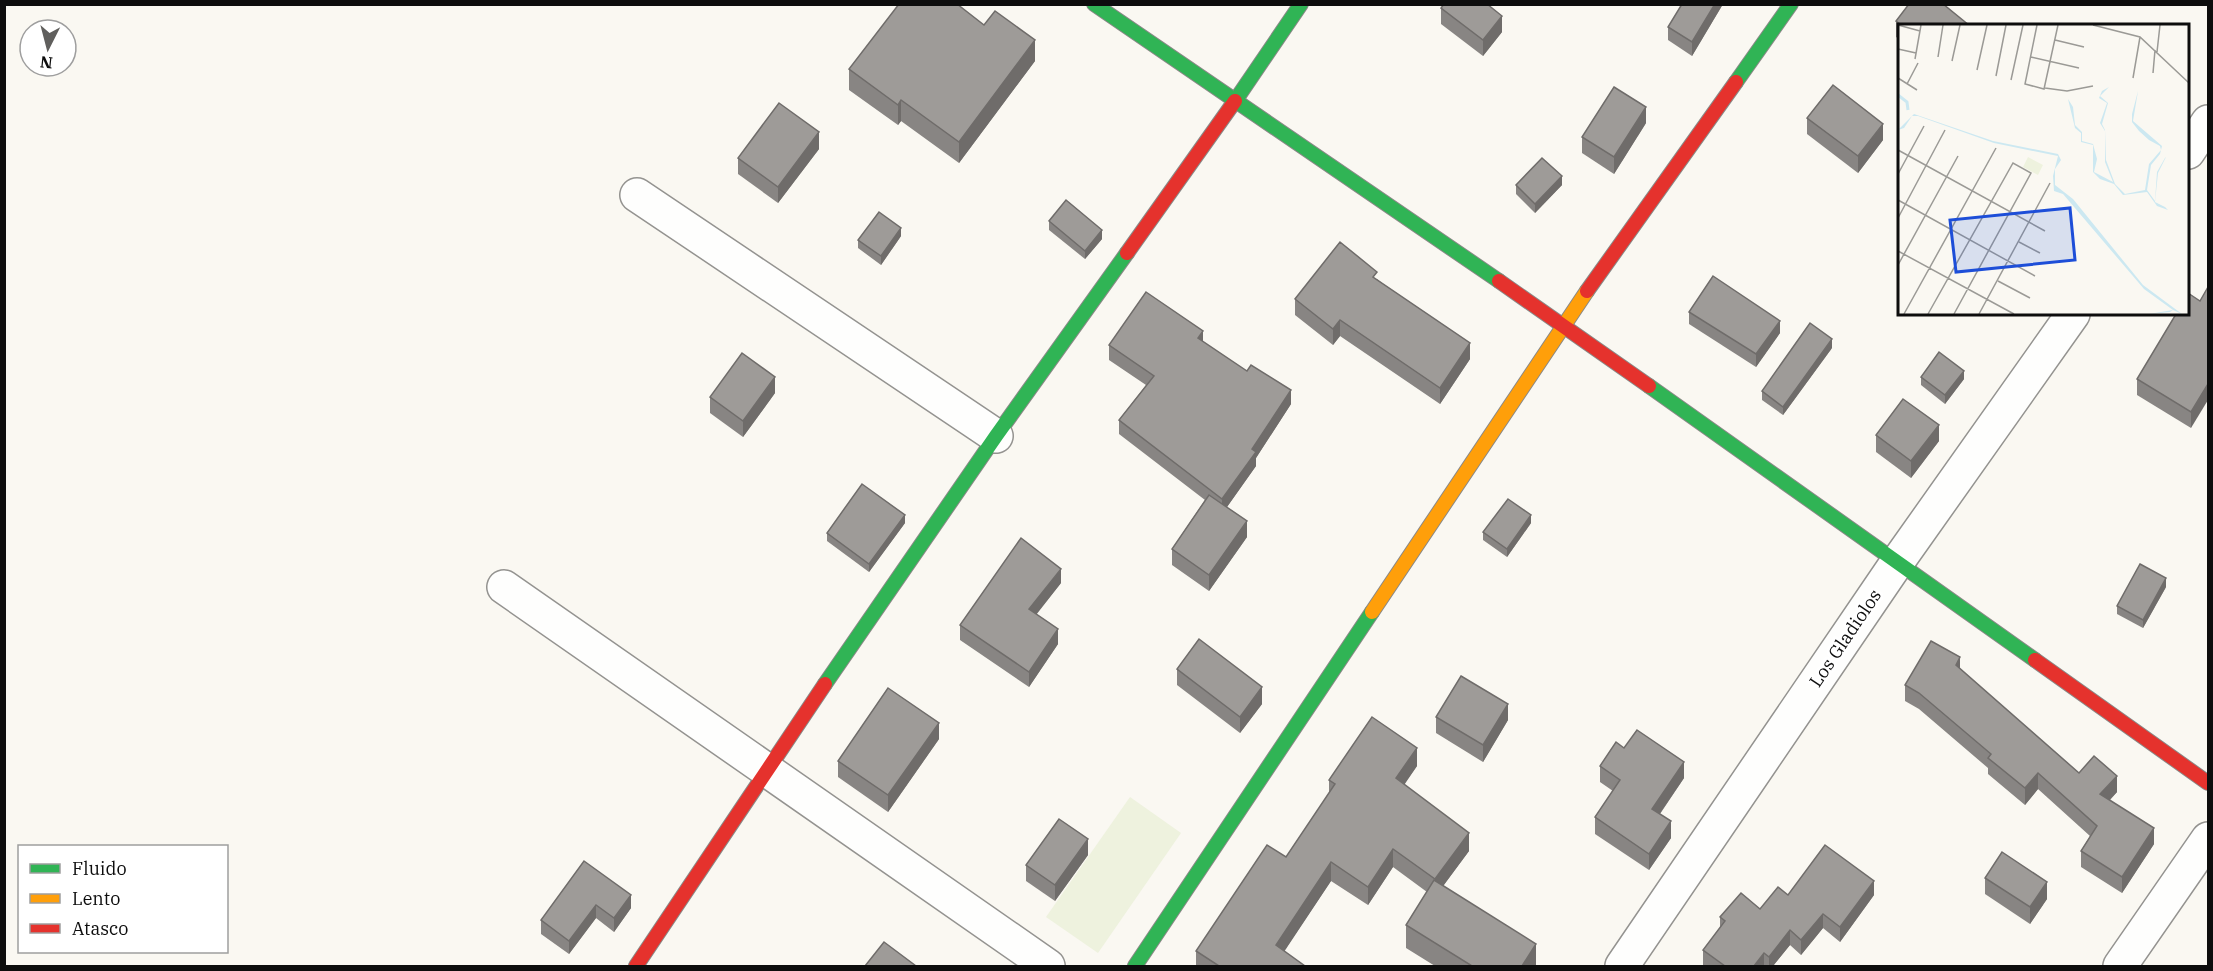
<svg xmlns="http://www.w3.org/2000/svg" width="2213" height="971" viewBox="0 0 2213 971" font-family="'IBM Plex Serif',serif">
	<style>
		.pitch { fill: #eef2de }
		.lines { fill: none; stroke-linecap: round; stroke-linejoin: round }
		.street-casing { stroke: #949390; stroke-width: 36 }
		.fast-casing { stroke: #8a8987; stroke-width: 16 }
		.slow-casing { stroke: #8a8987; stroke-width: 16 }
		.jam-casing { stroke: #8a8987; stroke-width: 16 }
		.street { stroke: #fefefd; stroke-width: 33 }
		.fast { stroke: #30b455; stroke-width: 14 }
		.slow { stroke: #ff9f0a; stroke-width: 14 }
		.jam { stroke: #e5322d; stroke-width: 14 }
		.wall { fill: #888583 }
		.shaded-wall { fill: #6f6c6a }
		.building { fill: #9e9b98; stroke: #6f6c6a; stroke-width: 1.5 }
		.labels { text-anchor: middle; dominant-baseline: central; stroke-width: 6; stroke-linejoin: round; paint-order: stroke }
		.street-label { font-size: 18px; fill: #0d0d0d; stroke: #fff }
		.inset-river { fill: none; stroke: #cce8f1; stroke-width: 3 }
		.inset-road { fill: none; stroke: #9b9a96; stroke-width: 1.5 }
		.view { fill: #1d4ed8; fill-opacity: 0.15; stroke: #1d4ed8; stroke-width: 3 }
		.inset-edge { fill: none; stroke: #0d0d0d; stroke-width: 3 }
	</style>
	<rect width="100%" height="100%" fill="#faf8f2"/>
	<polygon class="pitch" points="1130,797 1181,833 1098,953 1046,917"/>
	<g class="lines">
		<g class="street-casing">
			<g id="street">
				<polyline points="2188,152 2208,122"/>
				<polyline points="637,195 996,436"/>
				<polyline points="504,587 1048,966"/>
				<polyline points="1622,966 1896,564 2073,314"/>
				<polyline points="2120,966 2208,839"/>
			</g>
		</g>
		<g class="fast-casing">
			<g id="fast">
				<polyline points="1094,4 1499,281"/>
				<polyline points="1736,82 1791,4"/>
				<polyline points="1235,101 1301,4"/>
				<polyline points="1649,386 2035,660"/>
				<polyline points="825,684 996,436 1127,253"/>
				<polyline points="1135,966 1372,612"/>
			</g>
		</g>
		<g class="slow-casing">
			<polyline id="slow" points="1372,612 1587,291"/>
		</g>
		<g class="jam-casing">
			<g id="jam">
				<polyline points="1127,253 1235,101"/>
				<polyline points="1499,281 1649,386"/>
				<polyline points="1587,291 1736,82"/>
				<polyline points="2035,660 2208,783"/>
				<polyline points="636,966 825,684"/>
			</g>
		</g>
		<use href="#street" class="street"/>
		<use href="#fast" class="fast"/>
		<use href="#slow" class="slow"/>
		<use href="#jam" class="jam"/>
	</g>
	<g class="wall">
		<polygon points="1723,4 1692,56 1668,40 1668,27"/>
		<polygon points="1441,8 1502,32 1483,56 1441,24"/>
		<polygon points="1896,21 1970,26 1899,26 1899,39 1896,37"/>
		<polygon points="1035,61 959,163 901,121 898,125 849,90 849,69"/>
		<polygon points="1807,118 1883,140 1858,173 1807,134"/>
		<polygon points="1646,123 1614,174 1582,153 1582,137"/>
		<polygon points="819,149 778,203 738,174 738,158"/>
		<polygon points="1516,185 1562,185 1535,213 1516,194"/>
		<polygon points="1049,221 1102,239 1085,259 1049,230"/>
		<polygon points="901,236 881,265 858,248 858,240"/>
		<polygon points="1377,279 1470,359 1440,404 1340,336 1333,345 1295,315 1295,299"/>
		<polygon points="2200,301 2191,428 2137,395 2137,379"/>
		<polygon points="1689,312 1780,333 1756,367 1689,324"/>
		<polygon points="1203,342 1291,404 1256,458 1256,466 1227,507 1247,537 1209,591 1172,565 1172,549 1205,500 1119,434 1119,420 1146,385 1109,360 1109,345"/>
		<polygon points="1832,348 1783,415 1762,400 1762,391"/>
		<polygon points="1921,377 1964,379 1945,404 1921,385"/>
		<polygon points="775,393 743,437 710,413 710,397"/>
		<polygon points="1876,435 1939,441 1911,478 1876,452"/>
		<polygon points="905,523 869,572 827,541 827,533"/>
		<polygon points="1531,523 1507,557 1483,540 1483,532"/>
		<polygon points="2208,542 2208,561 2207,560 2207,544"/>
		<polygon points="1061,583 1036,614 1058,644 1029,687 960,640 960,625"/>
		<polygon points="2166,587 2143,628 2117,614 2117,606"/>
		<polygon points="1177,669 1262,704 1240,733 1177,685"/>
		<polygon points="1960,669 2079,773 2117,792 2110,800 2154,844 2122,893 2081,867 2081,851 2090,836 2038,789 2025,805 1988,774 1988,768 1919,709 1905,701 1905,685"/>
		<polygon points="1436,717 1508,720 1483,762 1436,733"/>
		<polygon points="939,739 888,812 838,777 838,761"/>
		<polygon points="1624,748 1684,778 1660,814 1671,838 1649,870 1595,834 1595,817 1613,791 1600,782 1600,766"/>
		<polygon points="1417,766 1404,784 1469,851 1443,886 1536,966 1435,966 1406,948 1406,925 1427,892 1393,867 1368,905 1331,881 1284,951 1305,966 1196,966 1196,951 1286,857 1329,793 1329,780"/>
		<polygon points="1088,855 1055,901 1026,881 1026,865"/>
		<polygon points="1985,878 2047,899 2030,924 1985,894"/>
		<polygon points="631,895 631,908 614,932 596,918 569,954 541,934 541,920"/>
		<polygon points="1788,895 1874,895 1840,942 1823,928 1801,955 1790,945 1773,966 1705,966 1703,965 1703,950 1720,928 1720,917 1760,909"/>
	</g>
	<g class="shaded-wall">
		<polygon points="1715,4 1723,4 1692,56 1692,42"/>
		<polygon points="1502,16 1502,32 1483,56 1483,40"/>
		<polygon points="1035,40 1035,61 959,163 959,142"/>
		<polygon points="901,100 901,121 898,125 898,105"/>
		<polygon points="1646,107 1646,123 1614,174 1614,157"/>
		<polygon points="1883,124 1883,140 1858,173 1858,156"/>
		<polygon points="819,132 819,149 778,203 778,187"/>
		<polygon points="1562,176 1562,185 1535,213 1535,204"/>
		<polygon points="901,228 901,236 881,265 881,256"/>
		<polygon points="1102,230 1102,239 1085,259 1085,251"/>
		<polygon points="1340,320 1340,336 1333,345 1333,329"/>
		<polygon points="1780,321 1780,333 1756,367 1756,354"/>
		<polygon points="1203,331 1203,345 1198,338"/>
		<polygon points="1832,339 1832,348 1783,415 1783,407"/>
		<polygon points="1470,343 1470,359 1440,404 1440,388"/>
		<polygon points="1964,371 1964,379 1945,404 1945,395"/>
		<polygon points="775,377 775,393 743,437 743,421"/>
		<polygon points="2208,384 2208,400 2191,428 2191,412"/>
		<polygon points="1291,390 1291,404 1256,458 1256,466 1222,514 1222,499 1252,449"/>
		<polygon points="1939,425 1939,441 1911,478 1911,461"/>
		<polygon points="905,515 905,523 869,572 869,564"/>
		<polygon points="1531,515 1531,523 1507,557 1507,549"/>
		<polygon points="1247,521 1247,537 1209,591 1209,575"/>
		<polygon points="1061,569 1061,583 1029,624 1029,609"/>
		<polygon points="2166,578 2166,587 2143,628 2143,620"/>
		<polygon points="1058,629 1058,644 1029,687 1029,672"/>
		<polygon points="1960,657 1960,673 1956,665"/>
		<polygon points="1262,687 1262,704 1240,733 1240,717"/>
		<polygon points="1508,704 1508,720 1483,762 1483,745"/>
		<polygon points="939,723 939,739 888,812 888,795"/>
		<polygon points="1417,748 1417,766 1396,797 1396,778"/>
		<polygon points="1684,762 1684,778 1652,825 1652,809"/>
		<polygon points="2038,773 2038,789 2025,805 2025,788"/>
		<polygon points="2117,776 2117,792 2100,810 2100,794"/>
		<polygon points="1671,821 1671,838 1649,870 1649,854"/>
		<polygon points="2154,828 2154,844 2122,893 2122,877"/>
		<polygon points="1469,833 1469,851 1435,897 1435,879"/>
		<polygon points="1088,839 1088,855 1055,901 1055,885"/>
		<polygon points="1393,849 1393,867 1368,905 1368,887"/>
		<polygon points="1331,862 1331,881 1276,964 1276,945"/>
		<polygon points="1874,881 1874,895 1840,942 1840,927"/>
		<polygon points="2047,882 2047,899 2030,924 2030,907"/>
		<polygon points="631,895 631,908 614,932 614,918"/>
		<polygon points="596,905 596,918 569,954 569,941"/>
		<polygon points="1823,914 1823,928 1801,955 1801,940"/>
		<polygon points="1790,930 1790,945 1773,966 1769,966 1769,957"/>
		<polygon points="1536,944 1536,966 1522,966"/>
		<polygon points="1764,953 1764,966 1754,966"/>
	</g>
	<g class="building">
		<polygon points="899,4 957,4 984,25 995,11 1035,40 959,142 901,100 898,105 849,69"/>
		<polygon points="1444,4 1487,4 1502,16 1483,40 1441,8"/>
		<polygon points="1682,4 1715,4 1692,42 1668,27"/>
		<polygon points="1909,4 1943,4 1970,26 1903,26 1896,21"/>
		<polygon points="1833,85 1883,124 1858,156 1807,118"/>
		<polygon points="1614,87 1646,107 1614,157 1582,137"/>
		<polygon points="779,103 819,132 778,187 738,158"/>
		<polygon points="1542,158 1562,176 1535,204 1516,185"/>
		<polygon points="1066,200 1102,230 1085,251 1049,221"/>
		<polygon points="879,212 901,228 881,256 858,240"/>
		<polygon points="1340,242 1377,272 1373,277 1470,343 1440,388 1340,320 1333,329 1295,299"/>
		<polygon points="1713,276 1780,321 1756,354 1689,312"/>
		<polygon points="2208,287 2208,384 2191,412 2137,379 2176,314 2187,314 2188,293 2200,301"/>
		<polygon points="1146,292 1203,331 1198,338 1247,371 1251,365 1291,390 1252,449 1256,452 1222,499 1119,420 1154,376 1109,345"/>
		<polygon points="1810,323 1832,339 1783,407 1762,391"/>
		<polygon points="1939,352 1964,371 1945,395 1921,377"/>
		<polygon points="742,353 775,377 743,421 710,397"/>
		<polygon points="1903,399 1939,425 1911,461 1876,435"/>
		<polygon points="862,484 905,515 869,564 827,533"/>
		<polygon points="1209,495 1247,521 1209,575 1172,549"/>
		<polygon points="1508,499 1531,515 1507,549 1483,532"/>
		<polygon points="1021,538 1061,569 1029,609 1058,629 1029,672 960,625"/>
		<polygon points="2140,564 2166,578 2143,620 2117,606"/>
		<polygon points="1199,639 1262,687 1240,717 1177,669"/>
		<polygon points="1931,641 1960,657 1956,665 2079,773 2094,756 2117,776 2100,794 2154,828 2122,877 2081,851 2097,826 2038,773 2025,788 1988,758 1991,754 1919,693 1905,685"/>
		<polygon points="1461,676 1508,704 1483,745 1436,717"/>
		<polygon points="888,688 939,723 888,795 838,761"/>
		<polygon points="1372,717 1417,748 1396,778 1469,833 1435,879 1393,849 1368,887 1331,862 1276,945 1305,966 1219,966 1196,951 1267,845 1286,857 1335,784 1329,780"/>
		<polygon points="1637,730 1684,762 1652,809 1671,821 1649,854 1595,817 1620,780 1600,766 1616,742 1624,748"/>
		<polygon points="1059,819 1088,839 1055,885 1026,865"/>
		<polygon points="1825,845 1874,881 1840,927 1823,914 1801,940 1790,930 1769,957 1764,953 1754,966 1725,966 1703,950 1725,921 1720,917 1741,893 1760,909 1778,887 1788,895"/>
		<polygon points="2002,852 2047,882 2030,907 1985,878"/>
		<polygon points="584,861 631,895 614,918 596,905 569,941 541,920"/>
		<polygon points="1434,880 1536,944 1522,966 1472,966 1406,925"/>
		<polygon points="884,942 916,966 865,966"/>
	</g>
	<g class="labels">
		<g class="street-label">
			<text transform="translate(1845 638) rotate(-56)">Los Gladiolos</text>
		</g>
	</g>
	<g transform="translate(1898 24)">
		<rect width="291" height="291" fill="#faf8f2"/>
		<path d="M130 133 145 141 140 151 125 143Z" fill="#eef2de"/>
		<path d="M211 63 202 72 210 79 204 100 207 106 208 136 217 160 227 170 247 166 251 140 263 126 262 122 251 116 241 107 234 98V90L240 67 235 97 264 122 262 130 253 141 249 166 257 177 259 148 267 134 268 133 260 149 257 178 267 183 270 186 259 182 249 168 225 171 216 160 202 155 195 148V121L183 118V109L177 104 170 75 175 83 177 101 184 108V117L195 120 199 135 196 148 215 158 207 138V107L202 99 209 79 201 74 204 67ZM16 90 95 117 160 130 163 136 157 145V161L175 175 245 261 284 290 275 286 272 288 251 290 275 286 246 265 165 170 156 167 155 152 160 132 96 119 20 92H14L6 104 0 106Z" fill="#cce8f1"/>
		<path class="inset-river" d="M0 71 9 78 10 86"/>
		<path class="inset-road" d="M0 1 22 7M139 1 127 60 146 65 160 1M195 1 242 13 291 59M157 16 186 23M0 25 18 29M259 28 262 1M40 33 45 1M133 33 181 44M17 35 23 1M54 37 62 1M79 46 89 1M255 49 257 26M98 52 108 1M0 54 19 66M235 54 242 13M113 56 125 1M9 60 20 39M147 64 169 67 195 62M0 126 147 207M0 150 26 102M0 176 137 252M0 194 47 106M121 218 142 229M0 227 116 290M0 241 60 132M100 257 132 274M6 290 98 124M30 290 115 139 133 149 56 290M81 290 152 159"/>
		<path class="view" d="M172 184 177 236 58 248 52 196Z"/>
		<rect width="291" height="291" class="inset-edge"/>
	</g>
	<rect width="2213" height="971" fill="none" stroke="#0d0d0d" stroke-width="12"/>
	<rect x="18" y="845" width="210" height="108" fill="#ffffff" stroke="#9e9e9e" stroke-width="1.5"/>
	<rect x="30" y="864" width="30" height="9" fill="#30b455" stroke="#9e9e9e" stroke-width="1.5"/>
	<text x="72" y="875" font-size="18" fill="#0d0d0d">Fluido</text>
	<rect x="30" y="894" width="30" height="9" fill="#ff9f0a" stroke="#9e9e9e" stroke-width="1.5"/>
	<text x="72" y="905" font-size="18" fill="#0d0d0d">Lento</text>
	<rect x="30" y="924" width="30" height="9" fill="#e5322d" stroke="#9e9e9e" stroke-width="1.5"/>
	<text x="72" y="935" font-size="18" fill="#0d0d0d">Atasco</text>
	<g transform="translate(48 48) rotate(186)"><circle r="28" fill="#ffffff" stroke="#9e9e9e" stroke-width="1.5"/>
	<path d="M0-4.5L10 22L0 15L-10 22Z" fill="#605f5d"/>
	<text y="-9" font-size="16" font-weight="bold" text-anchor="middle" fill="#0d0d0d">N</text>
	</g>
</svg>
